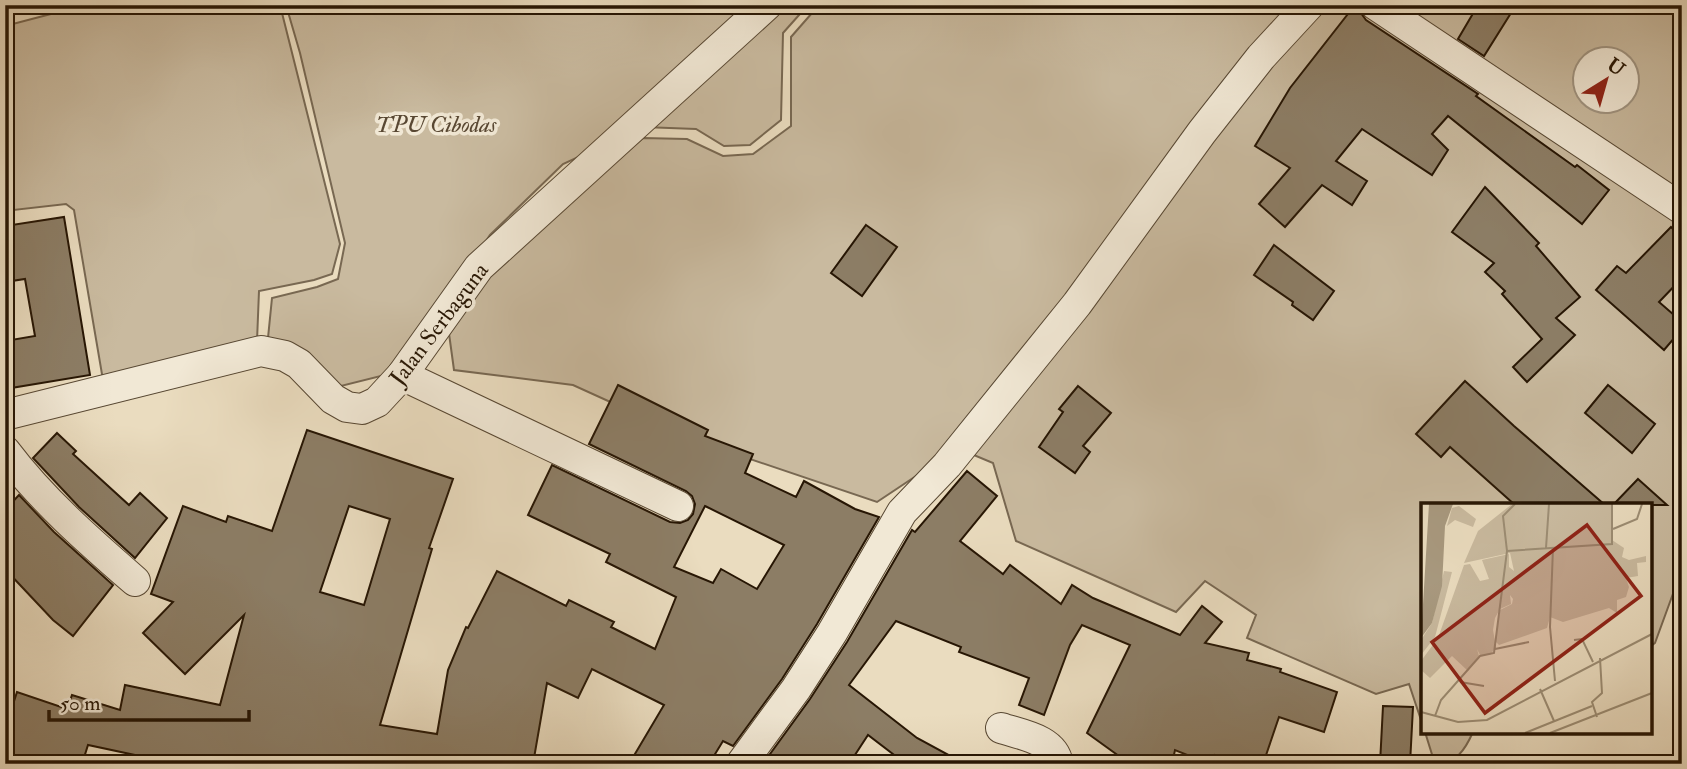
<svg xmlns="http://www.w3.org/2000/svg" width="1687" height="769" viewBox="0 0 1687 769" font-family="'IM FELL Double Pica',serif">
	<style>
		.green { fill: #c9ba9f; stroke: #786852; stroke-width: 2; fill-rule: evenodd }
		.building { fill: #8c7d65; stroke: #271604; stroke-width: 2; fill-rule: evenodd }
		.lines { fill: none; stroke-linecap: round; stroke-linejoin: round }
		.street-casing { stroke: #584833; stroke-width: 32 }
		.path { stroke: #271604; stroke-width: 4.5; stroke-dasharray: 5 3.5; stroke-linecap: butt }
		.street { stroke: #f1e8d5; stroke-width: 30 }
		.labels { text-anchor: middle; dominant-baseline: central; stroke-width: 7; stroke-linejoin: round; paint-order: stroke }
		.park-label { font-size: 23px; font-style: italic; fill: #584732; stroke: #f1e8d5 }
		.street-label { font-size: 23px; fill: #271604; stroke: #f1e8d5 }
		.inset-road { fill: none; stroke: #9c8d74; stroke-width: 2 }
		.view { fill: #8f2418; fill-opacity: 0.15; stroke: #8f2418; stroke-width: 3.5 }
		.inset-edge { fill: none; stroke: #271604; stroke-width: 3.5 }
	</style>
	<rect width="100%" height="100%" fill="#eadcbf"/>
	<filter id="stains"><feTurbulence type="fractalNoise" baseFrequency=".00286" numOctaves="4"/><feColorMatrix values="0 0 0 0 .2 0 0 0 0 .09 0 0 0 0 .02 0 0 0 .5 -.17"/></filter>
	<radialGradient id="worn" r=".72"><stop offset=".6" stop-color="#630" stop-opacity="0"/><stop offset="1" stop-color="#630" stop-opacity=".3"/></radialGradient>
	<g class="green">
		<polygon points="73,5 280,5 340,244 332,274 314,280 259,291 257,341 104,386 74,210 66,204 5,211 5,26 66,10"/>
		<polygon points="286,5 808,5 783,33 781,120 750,145 724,146 696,129 643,127 563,164 490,235 438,314 421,366 337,387 268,338 272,298 317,287 338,279 345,243 300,53"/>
		<path d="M819 5H1682V569L1655 643 1650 647V505H1423V726L1409 684 1376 694 1247 638 1256 615 1205 581 1176 612 1016 541 993 463 950 445 940 460 877 502 694 440 573 385 454 370 447 319 502 259 643 138 687 139 723 156 753 154 791 126V37ZM1586 60H1628V102H1586Z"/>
		<path d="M1425 732H1473C1465 750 1456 764 1435 764Z"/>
	</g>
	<g class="building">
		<polygon points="1355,5 1359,5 1361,13 1366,20 1478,94 1476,96 1575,167 1577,165 1609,190 1582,224 1448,116 1432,134 1448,150 1432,175 1362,129 1336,161 1367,181 1352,205 1322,185 1285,227 1259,204 1290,168 1255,146 1290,88"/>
		<polygon points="1478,5 1516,5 1484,56 1458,39"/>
		<polygon points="1485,187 1539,243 1536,246 1580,297 1556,318 1575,335 1527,382 1513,367 1542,339 1502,294 1505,291 1485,272 1494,263 1452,232"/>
		<polygon points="64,217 90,375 5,389 5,341 35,336 25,279 5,282 5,226"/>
		<polygon points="866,225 897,247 862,296 831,273"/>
		<polygon points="1671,227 1682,238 1682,278 1659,302 1682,322 1682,329 1664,350 1596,290 1617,266 1626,273"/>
		<polygon points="1274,245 1334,291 1313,320 1292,305 1293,302 1254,275"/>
		<polygon points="1465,381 1514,426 1605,505 1515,505 1450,447 1441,457 1416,434"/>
		<path d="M618 385 708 430 705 436 753 454 745 473 796 497 804 481 855 509 879 517 817 624 782 679 733 746 723 741 709 764H629L664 705 592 669 578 698 547 683 533 764H177L88 745 82 764H20L5 759V729L17 692 67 709 72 695 120 710 125 685 220 705 244 615 185 674 143 633 173 602 151 594 183 506 226 522 228 516 272 531 307 430 453 479 429 548 432 549 380 725 437 734 448 670 466 627 468 628 497 571 566 606 569 600 614 622 611 627 655 649 676 597 606 562 610 554 528 515 552 465 670 522 680 523 688 520 693 514 695 504 692 496 686 491 589 444ZM349 506 390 519 364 605 320 592ZM705 506 784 545 757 589 721 569 713 583 674 567Z"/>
		<polygon points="1608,385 1655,424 1632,453 1585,413"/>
		<polygon points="1078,386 1111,413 1083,446 1090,452 1075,473 1039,447 1063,412 1059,409"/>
		<polygon points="57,433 76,451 73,454 129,505 140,493 167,518 135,558 79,507 33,458"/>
		<polygon points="967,471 997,496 960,541 1003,574 1010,565 1061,604 1072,585 1093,598 1180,635 1202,606 1222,622 1205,643 1249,653 1247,660 1281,669 1280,672 1337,692 1324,732 1279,717 1263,764 1239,764 1215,755 1210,764 1175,750 1172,764 1130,764 1087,733 1130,645 1082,625 1070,645 1044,715 1019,705 1029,678 959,652 961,647 896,621 849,685 917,738 965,764 906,764 868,735 849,764 770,764 765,761 810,699 847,642 912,530 915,532"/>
		<polygon points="1638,479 1667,505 1613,505"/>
		<polygon points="19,495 54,532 113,585 73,636 53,620 5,569 5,510"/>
		<polygon points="1383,706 1413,707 1410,764 1380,764"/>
	</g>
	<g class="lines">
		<g class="street-casing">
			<g id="street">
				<polyline points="1376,5 1682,209"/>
				<polyline points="402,375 678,506"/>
				<polyline points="5,415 261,351 285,356 299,364 333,399 347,407 362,409 377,402 402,375 479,267 767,5"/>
				<path d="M5 451C42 500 89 541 135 581"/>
				<path d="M1001 728C1022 735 1054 739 1058 764"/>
				<polyline points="741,764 796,689 832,633 902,512 947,465 1077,304 1202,132 1261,57 1309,5"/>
			</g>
		</g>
		<polyline class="path" points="5,13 31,5"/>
		<use href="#street" class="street"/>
	</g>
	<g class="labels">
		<g class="park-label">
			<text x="436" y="124">TPU Cibodas</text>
		</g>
		<g class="street-label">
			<text transform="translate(439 324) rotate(-53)">Jalan Serbaguna</text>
		</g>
	</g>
	<g transform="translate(1421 503)">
		<rect width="231" height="231" fill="#eadcbf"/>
		<path d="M91 1H191V37L203 45 201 54 208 57 225 53V59L216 60 217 73 205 75 208 84 205 94 196 97V110L188 105 142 119 129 114 126 125 78 142 74 138 79 107 91 101 92 96 89 92 90 101 79 106 74 115 72 127 75 144 69 152H59L56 146 58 153 47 168 31 153 9 175 0 167V158L17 135 43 62 49 61 59 78 68 76 61 57 88 51V64L93 68 89 50 43 60 57 28ZM38 3 55 16 52 24 34 17 26 23 31 5ZM23 68 31 69 14 134 0 152V137L11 120Z" fill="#c9ba9f"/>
		<path d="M8 1H32L24 23 21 83 11 120 0 135Z" fill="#a8997f"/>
		<path class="inset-road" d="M192 26 216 16 221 1M125 45 128 1M132 45 129 124 134 178M86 48 191 41V1M153 137 161 136 172 159M74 146 108 139M39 179 63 183M119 186 133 218M0 209 37 219 66 217 231 131M14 213 20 197 59 153 73 150 86 48 82 13 94 1M176 214 171 199 181 190 179 155M104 230 171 203M129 230 231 190"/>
		<path class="view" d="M166 22 220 93 64 210 11 139Z"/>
		<rect width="231" height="231" class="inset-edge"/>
	</g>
	<rect width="1687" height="769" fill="none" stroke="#eadcbf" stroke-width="28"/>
	<rect x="7" y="7" width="1673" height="755" fill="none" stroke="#271604" stroke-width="3.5"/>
	<rect x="14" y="14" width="1659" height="741" fill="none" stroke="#271604" stroke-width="2"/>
	<g transform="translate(1606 80) rotate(37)"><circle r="33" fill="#f1e8d5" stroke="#a09481" stroke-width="2"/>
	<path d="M0-5L12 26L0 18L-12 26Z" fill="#8f2418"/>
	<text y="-10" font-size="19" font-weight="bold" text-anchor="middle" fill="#271604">U</text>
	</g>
	<path d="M49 710v10h200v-10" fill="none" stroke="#271604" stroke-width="3.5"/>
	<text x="60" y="710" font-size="21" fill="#271604" stroke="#f1e8d5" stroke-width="5" paint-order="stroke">50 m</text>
	<rect width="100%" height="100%" filter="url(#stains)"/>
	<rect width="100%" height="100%" fill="url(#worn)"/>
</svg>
